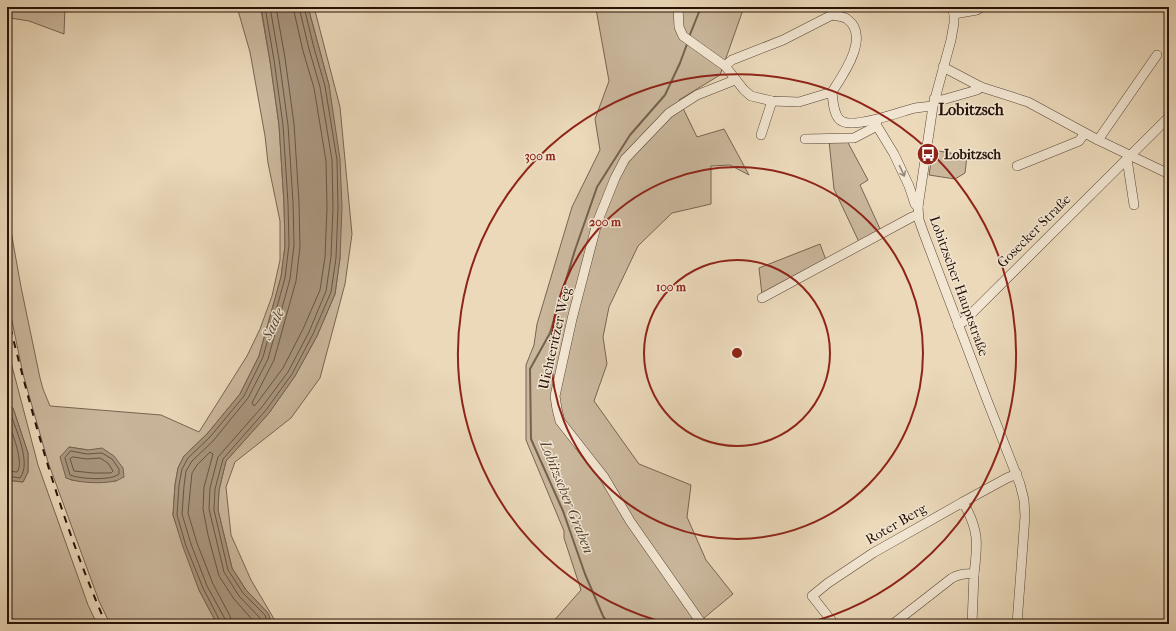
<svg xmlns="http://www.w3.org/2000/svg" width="1176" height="631" viewBox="0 0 1176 631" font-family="'IM FELL French Canon',serif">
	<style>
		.green { fill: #cab79c; stroke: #786452; fill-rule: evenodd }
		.water { fill: #a8957d; stroke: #74614e }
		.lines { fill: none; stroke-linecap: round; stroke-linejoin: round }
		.shore { stroke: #675442; stroke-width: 1 }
		.stream { stroke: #74614e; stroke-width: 2 }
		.minor-casing { stroke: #574434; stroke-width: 10 }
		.minor { stroke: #f2e6d2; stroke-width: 9 }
		.rail { stroke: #261207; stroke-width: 2; stroke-dasharray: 7 7; stroke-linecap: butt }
		.oneway { stroke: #968777 }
		.ring { fill: none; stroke: #8f2418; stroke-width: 2 }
		.labels { text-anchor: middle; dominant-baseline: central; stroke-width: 3; stroke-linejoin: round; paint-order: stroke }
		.poi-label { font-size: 14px; font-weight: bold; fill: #261207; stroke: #f2e6d2; text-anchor: start }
		.street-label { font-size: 14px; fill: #261207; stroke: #f2e6d2 }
		.water-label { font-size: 15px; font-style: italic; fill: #5a4636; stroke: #f2e6d2 }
		.quarter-label { font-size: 16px; font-weight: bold; fill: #261207; stroke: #f2e6d2 }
		.centre { fill: #8f2418; stroke: #f2e6d2; stroke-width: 2 }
		.ring-label { font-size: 12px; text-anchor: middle; font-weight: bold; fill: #8f2418; stroke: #f2e6d2; stroke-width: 3; stroke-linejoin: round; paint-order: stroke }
	</style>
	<rect width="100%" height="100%" fill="#ebd9ba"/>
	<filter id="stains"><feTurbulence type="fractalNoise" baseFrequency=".005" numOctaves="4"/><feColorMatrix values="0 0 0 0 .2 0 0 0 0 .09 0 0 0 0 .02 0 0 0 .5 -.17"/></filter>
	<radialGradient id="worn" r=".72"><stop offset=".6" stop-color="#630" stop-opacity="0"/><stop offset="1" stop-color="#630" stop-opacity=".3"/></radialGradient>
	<g class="green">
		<polygon points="7,7 65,7 64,34 29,21 10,18 7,20"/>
		<path d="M237 7H261V10L270 61 279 125 284 203 285 246 281 277 259 356 240 394 207 434 184 456 178 468 175 485 173 515 199 590 217 624H110L99 601 48 462 23 374 7 297V209L21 287 40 378 43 389 50 406 161 415 199 432 247 356 260 329 272 296 280 260V221L268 163 265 136 250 52ZM69 447 88 450 116 481 93 482 71 480Z"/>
		<polygon points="308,7 314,7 340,107 352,234 345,284 320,378 291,418 235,462 226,487 231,535 251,580 277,624 272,624 268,613 246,590 232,568 218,510 219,490 226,461 269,413 295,376 317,336 335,294 340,258 332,110 329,85"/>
		<polygon points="593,7 744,7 720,75 679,100 697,137 724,129 749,175 730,165 711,166 711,204 672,213 638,246 609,307 603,337 607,364 594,401 639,464 691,485 687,517 706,560 733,594 704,618 699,624 551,624 581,590 564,538 564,531 526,440 526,365 534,345 537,324 572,207 600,150 595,119 609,81 596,9"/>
		<polygon points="846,139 868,180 860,185 881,231 859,242 834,189 829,141"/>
		<polygon points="933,150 967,156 965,173 955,179 929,175"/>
		<polygon points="820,244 826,260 762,295 759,268"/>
		<polygon points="7,347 38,465 88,605 97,624 26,624 7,617 7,480 23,482 28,472 28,453 13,408 7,405"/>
	</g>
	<g class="water">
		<polygon points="261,7 308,7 329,85 340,159 342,207 340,258 335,294 317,336 295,376 269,413 226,461 219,490 218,510 232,568 246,590 268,613 272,624 217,624 199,590 183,547 173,515 175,485 178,468 184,456 207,434 240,394 259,356 281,277 285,246 284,203 279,125 270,61"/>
		<polygon points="7,405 13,408 28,453 28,472 23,482 7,480"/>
		<path d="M69 447 88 450 102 448 114 456 123 468 124 477C121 478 118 481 115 481 102 484 78 483 66 478L60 457Z"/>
		<polygon points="7,617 26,624 7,624"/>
	</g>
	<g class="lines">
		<g class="shore">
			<polyline points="276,7 285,58 294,124 299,202 300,247 296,281 274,360 252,403 254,406 257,403 283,368 303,329 320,290 325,257 327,208 326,161 314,88 303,51 293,7"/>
			<path d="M7 410 10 412C15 428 32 463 20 478L7 476"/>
			<path d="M7 419C11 430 25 463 17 472L7 471"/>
			<path d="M71 451 87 454 102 453 112 459 119 469V474C111 481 80 479 70 475L65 458Z"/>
			<polygon points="73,457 87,459 100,458 108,463 113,471 111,473 93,473 74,471 70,459"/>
			<polyline points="220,624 220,621 203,588 186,546 177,515 179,485 182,469 188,458 210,437 244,396 263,357 285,278 289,245 288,203 283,125 274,60 265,7"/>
			<polyline points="226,624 225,619 207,586 191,544 182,514 184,486 186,471 192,461 213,441 248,398 268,359 290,279 294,245 293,202 288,125 279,59 270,7"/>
			<polyline points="232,624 230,616 213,584 197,543 188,513 192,473 197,465 210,452 213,454 204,487 203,509 208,535 219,576 234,599 256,624"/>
			<polyline points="263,624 260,618 239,596 224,572 209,509 210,488 218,457 262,407 288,372 309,332 326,291 331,257 333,208 332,160 320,87 309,49 299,7"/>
			<polyline points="268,624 265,615 243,593 228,570 214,510 215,489 223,459 266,410 292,374 313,334 331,292 336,258 338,208 337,160 325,86 314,48 304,7"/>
		</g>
		<g class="stream">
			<polyline points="689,37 701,7"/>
			<polyline points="608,624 603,616 585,574 563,511 531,439 530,369 550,333 575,250 597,187 630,135 665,95 680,63 687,44"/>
		</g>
		<g class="minor-casing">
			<g id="minor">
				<path d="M678 7 679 27 683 36 725 66 744 90 751 96 772 101 799 102 832 92C843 75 871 36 847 19 843 16 836 16 832 15L783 40 732 60 725 66"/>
				<polyline points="952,7 954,14 954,23 951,40 933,106 918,207 919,220 924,234 987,400 1020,484 1024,500 1025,516 1017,624"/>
				<polyline points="954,14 977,10 982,7"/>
				<polyline points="943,67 981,87 1028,102 1098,140 1169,174"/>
				<path d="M832 92C833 100 833 112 839 119 849 131 897 113 911 109 918 107 925 107 933 106"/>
				<polyline points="934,99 942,100 977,90 981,87"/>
				<polyline points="875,120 877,126 894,154 909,186 915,204 918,207"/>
				<polyline points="761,135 772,101"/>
				<polyline points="805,139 854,138 877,126"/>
				<polyline points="1098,140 1157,55"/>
				<polyline points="1127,159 1134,205"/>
				<polyline points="1017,166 1079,141 1085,133"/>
				<polyline points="762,298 912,217 918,215"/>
				<polyline points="958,325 963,322 1169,117"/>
				<polyline points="963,502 1007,478 1017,474"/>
				<polyline points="702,624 630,521 604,477 560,421 557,409 555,396 572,319 597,223 615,178 625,159 669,113 697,95 735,80"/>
				<path d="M834 624 812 596 828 583 873 553 963 502C979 530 978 543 974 574"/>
				<path d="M893 624 952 578C959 574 965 573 974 574L972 624"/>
			</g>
		</g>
		<use href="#minor" class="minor"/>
		<path class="rail" d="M7 314C33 420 62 524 106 624"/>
	</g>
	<defs><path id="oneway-shaft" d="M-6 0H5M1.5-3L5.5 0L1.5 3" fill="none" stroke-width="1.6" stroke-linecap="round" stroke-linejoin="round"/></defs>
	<use class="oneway" href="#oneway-shaft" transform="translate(902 171) rotate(65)"/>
	<g class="ring">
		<circle cx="737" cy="353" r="93"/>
		<circle cx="737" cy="353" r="186"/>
		<path d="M670 624A279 279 0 1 1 804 624"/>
	</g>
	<defs>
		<g id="bus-disc" transform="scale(1.15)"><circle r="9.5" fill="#8f2418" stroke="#f2e6d2"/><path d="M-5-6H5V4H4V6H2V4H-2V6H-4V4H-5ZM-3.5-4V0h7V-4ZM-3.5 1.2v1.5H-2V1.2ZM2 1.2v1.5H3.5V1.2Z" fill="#fff"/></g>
	</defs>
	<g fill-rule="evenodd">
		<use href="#bus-disc" x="928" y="154"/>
	</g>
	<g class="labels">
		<g class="poi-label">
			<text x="944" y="154">Lobitzsch</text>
		</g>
		<g class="street-label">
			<text transform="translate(1034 231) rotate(-45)">Gosecker Straße</text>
			<text transform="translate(959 286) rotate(70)">Lobitzscher Hauptstraße</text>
			<text transform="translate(555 338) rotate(-77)">Uichteritzer Weg</text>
			<text transform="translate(896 524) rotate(-30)">Roter Berg</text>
		</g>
		<g class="water-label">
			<text transform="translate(273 324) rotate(-65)">Saale</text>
			<text transform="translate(567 497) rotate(68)">Lobitzscher Graben</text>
		</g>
		<g class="quarter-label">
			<text x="971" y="109">Lobitzsch</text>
		</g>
	</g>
	<circle cx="737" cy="353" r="6" class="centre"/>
	<g class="ring-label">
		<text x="540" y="160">300 m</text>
		<text x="605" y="226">200 m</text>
		<text x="671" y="291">100 m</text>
	</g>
	<rect width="1176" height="631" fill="none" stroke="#ebd9ba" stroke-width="24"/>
	<rect x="8" y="8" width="1160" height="615" fill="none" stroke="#261207" stroke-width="2"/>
	<rect x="12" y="12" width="1152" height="607" fill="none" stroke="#261207"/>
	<rect width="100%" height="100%" filter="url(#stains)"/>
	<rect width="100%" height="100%" fill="url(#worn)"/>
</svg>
